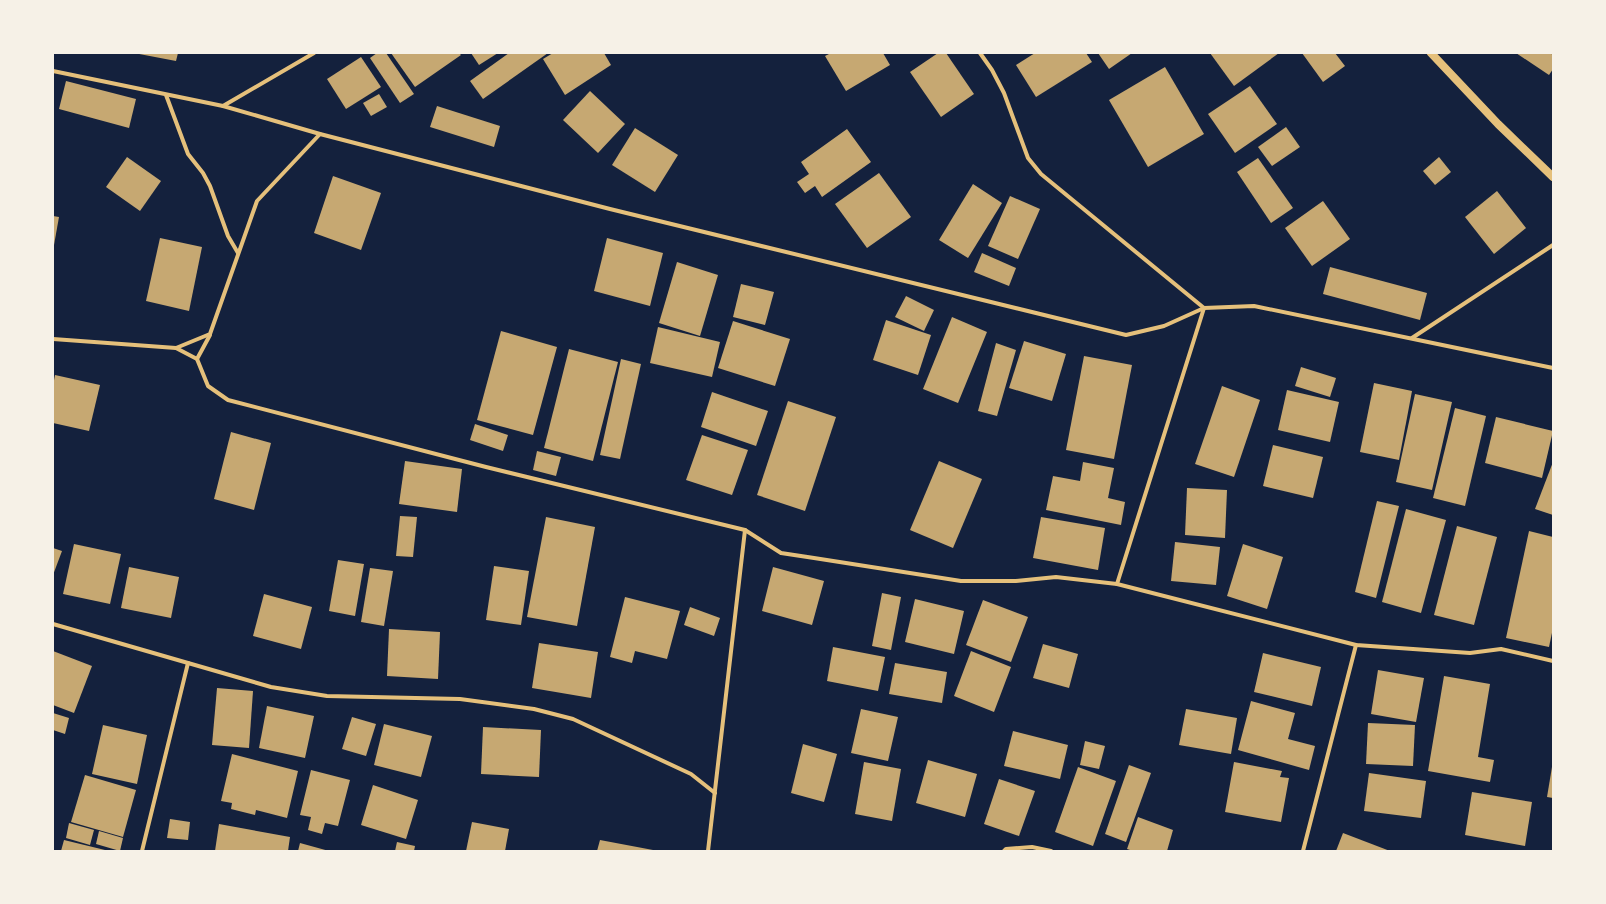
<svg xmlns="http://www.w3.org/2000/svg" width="1606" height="904" viewBox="0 0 1606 904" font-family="Overpass,sans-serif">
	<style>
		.building { fill: #c6a872 }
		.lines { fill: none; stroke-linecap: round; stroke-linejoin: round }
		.minor { stroke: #e5c07b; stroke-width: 4 }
		.secondary { stroke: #e5c07b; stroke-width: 8 }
	</style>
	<rect width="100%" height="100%" fill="#14213d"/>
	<g class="building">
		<polygon points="134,53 178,53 176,61"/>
		<polygon points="377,53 386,53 414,94 400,103 370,58"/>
		<polygon points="391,53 459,53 461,55 415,87"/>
		<polygon points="471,53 498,53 479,65"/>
		<polygon points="509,53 548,53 483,99 470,81"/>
		<polygon points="553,53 604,53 611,65 565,95 543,59"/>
		<polygon points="831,53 883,53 890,65 846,91 825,56"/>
		<polygon points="938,53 946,53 974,94 941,117 910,72"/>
		<polygon points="1035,53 1086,53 1092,62 1036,97 1016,65"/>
		<polygon points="1098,53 1132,53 1109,69"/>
		<polygon points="1210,53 1279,53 1234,86"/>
		<polygon points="1302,53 1335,53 1345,66 1323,82"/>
		<polygon points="1516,53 1550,53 1553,55 1553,69 1549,75"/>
		<polygon points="361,57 381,87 346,109 327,79"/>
		<polygon points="1165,67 1204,134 1148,167 1109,100"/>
		<polygon points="66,81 136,99 129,128 59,109"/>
		<polygon points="1250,86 1277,124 1235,153 1208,114"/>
		<polygon points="590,91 625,124 598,153 563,120"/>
		<polygon points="379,94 387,107 371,116 363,103"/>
		<polygon points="437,106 500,126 494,147 430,127"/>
		<polygon points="1286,127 1300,147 1272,166 1258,147"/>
		<polygon points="635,128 678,155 655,192 612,165"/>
		<polygon points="847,129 871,162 822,197 815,186 805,193 797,182 809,174 801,162"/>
		<polygon points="127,157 161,181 140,211 106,187"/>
		<polygon points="1439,157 1451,172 1435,185 1423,171"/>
		<polygon points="1258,158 1293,208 1271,223 1237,172"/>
		<polygon points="879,173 911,217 867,248 835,204"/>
		<polygon points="333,176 381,193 361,250 314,233"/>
		<polygon points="973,184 1002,203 968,258 939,240"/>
		<polygon points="1497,191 1526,228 1494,254 1465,217"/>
		<polygon points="1010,196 1040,209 1018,259 988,246"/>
		<polygon points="1323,201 1350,239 1312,266 1285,228"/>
		<polygon points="53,216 59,217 54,245 53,245"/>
		<polygon points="160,238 202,247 189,311 146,301"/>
		<polygon points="607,238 663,253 650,306 594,291"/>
		<polygon points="982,253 1016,268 1009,286 974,272"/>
		<polygon points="677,262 718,275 700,336 659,323"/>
		<polygon points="1330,267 1427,293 1420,320 1323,294"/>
		<polygon points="741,284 774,292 765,325 733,317"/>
		<polygon points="906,296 934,310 924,331 895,317"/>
		<polygon points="952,317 987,332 958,403 923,389"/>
		<polygon points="886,320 931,335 918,375 873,360"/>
		<polygon points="733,321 790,339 775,386 718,368"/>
		<polygon points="658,327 720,342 712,377 650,363"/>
		<polygon points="501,331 557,347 533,435 477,420"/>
		<polygon points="1024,341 1066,354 1052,401 1009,388"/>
		<polygon points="996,343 1016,350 997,416 978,411"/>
		<polygon points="569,349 618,362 593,461 544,448"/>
		<polygon points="1084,356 1132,365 1114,459 1066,450"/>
		<polygon points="621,359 641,364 620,459 600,455"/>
		<polygon points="1301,367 1336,378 1330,397 1295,386"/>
		<polygon points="55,375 100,385 89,431 53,423 53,386"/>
		<polygon points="1374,383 1412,391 1399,460 1360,452"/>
		<polygon points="1222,386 1260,400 1234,477 1195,464"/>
		<polygon points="1287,390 1339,402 1330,442 1278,430"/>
		<polygon points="712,392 768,411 756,446 701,427"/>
		<polygon points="1415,394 1452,402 1432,490 1396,482"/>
		<polygon points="788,401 836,417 805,511 757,495"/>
		<polygon points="1455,408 1486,416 1465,506 1433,498"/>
		<polygon points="1496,417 1553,431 1542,478 1485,463"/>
		<polygon points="475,424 508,435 503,451 470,440"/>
		<polygon points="231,432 271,443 254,510 214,499"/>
		<polygon points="702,435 748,450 732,495 686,480"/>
		<polygon points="1273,445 1323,457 1313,498 1263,486"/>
		<polygon points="537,451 561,457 556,476 533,470"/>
		<polygon points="405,461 462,469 457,512 399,504"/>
		<polygon points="939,461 982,479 953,548 910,530"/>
		<polygon points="1083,462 1114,468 1108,498 1125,502 1121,525 1046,510 1053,476 1080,481"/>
		<polygon points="1553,462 1553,515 1535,509"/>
		<polygon points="1187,488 1227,490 1225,538 1185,535"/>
		<polygon points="1377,501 1399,506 1376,598 1355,592"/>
		<polygon points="1406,509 1446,520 1421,613 1382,602"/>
		<polygon points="400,516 417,517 413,557 396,556"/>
		<polygon points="546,517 595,527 577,626 527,617"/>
		<polygon points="1041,517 1105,528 1098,570 1033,558"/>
		<polygon points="1457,526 1497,537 1474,625 1434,615"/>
		<polygon points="1529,531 1553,537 1553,628 1549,647 1506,638"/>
		<polygon points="1175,542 1220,547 1216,585 1171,581"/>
		<polygon points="74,544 121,554 110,604 63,594"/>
		<polygon points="1243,544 1283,557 1267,609 1227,596"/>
		<polygon points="53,548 62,551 53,575"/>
		<polygon points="338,560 364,564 355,616 329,611"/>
		<polygon points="494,566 529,571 521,625 486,620"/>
		<polygon points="129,567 179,577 171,618 121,608"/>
		<polygon points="773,567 824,581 812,625 762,611"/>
		<polygon points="370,568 393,571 384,626 361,622"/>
		<polygon points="882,593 901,597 891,650 872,646"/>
		<polygon points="264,594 312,607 301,649 253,636"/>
		<polygon points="625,597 680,611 667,659 635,651 632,663 610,657"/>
		<polygon points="915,599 964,611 954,654 905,642"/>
		<polygon points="983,600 1028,617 1011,662 966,645"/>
		<polygon points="690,607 720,618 714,636 684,625"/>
		<polygon points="389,629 440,632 438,679 387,676"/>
		<polygon points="539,643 598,652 591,698 532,688"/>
		<polygon points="1043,644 1078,654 1069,688 1033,678"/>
		<polygon points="833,647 885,657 878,691 827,681"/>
		<polygon points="53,651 92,666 74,713 53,705"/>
		<polygon points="971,651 1011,667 994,712 954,696"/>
		<polygon points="1263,653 1321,667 1312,706 1254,692"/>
		<polygon points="895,663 947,672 942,703 889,694"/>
		<polygon points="1378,670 1424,678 1416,722 1371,714"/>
		<polygon points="1444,676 1490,684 1478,757 1494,760 1490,782 1428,771"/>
		<polygon points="217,688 253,691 249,748 212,745"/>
		<polygon points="1251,701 1295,713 1288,739 1315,746 1309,770 1238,750"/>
		<polygon points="267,706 314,716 305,758 259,748"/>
		<polygon points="861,709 898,717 888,761 851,753"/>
		<polygon points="1186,709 1237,718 1231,754 1179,745"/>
		<polygon points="53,713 69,718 65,734 53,730"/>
		<polygon points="352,717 376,724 366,756 342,749"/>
		<polygon points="1368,723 1415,725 1413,766 1366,764"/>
		<polygon points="384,724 432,736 421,777 374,765"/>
		<polygon points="103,725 147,735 137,784 92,774"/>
		<polygon points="483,727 541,730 539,777 481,774"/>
		<polygon points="1013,731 1068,745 1060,779 1004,766"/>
		<polygon points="1085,741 1105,746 1099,769 1080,765"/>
		<polygon points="803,744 837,754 824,802 791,793"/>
		<polygon points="232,754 298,771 287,818 256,810 255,815 231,809 232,803 221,801"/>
		<polygon points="928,760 977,774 965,817 916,803"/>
		<polygon points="864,762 901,769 892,821 855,814"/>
		<polygon points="1234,762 1282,771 1280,777 1289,778 1281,822 1225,812"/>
		<polygon points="1129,765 1151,773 1126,842 1105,834"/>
		<polygon points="1078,767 1116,781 1093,846 1055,832"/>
		<polygon points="1552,767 1553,767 1553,798 1547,797"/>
		<polygon points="311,770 350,780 338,826 325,823 322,834 308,830 311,817 300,815"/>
		<polygon points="1369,773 1426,781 1421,818 1364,811"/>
		<polygon points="85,775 136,790 123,837 71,822"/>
		<polygon points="999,779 1035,791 1019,836 984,824"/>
		<polygon points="373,785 418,800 406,839 361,825"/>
		<polygon points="1472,792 1532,802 1525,846 1465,835"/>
		<polygon points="1138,817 1173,830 1167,851 1133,851 1127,849"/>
		<polygon points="170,819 190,822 188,840 167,838"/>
		<polygon points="472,822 509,829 505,851 466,851"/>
		<polygon points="69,823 94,830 90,845 66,838"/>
		<polygon points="219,824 290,837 288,851 215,851"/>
		<polygon points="99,831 123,838 120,851 96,844"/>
		<polygon points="1343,833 1390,851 1336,851"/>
		<polygon points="64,840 105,850 105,851 61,851"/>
		<polygon points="600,840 653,850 652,851 597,851"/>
		<polygon points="397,842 415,846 414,851 395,851"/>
		<polygon points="300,843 329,851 298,851"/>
	</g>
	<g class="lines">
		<g class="minor">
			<polyline points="980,53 992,70 1004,93 1028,158 1041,174 1204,308 1117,584"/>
			<polyline points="53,71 223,106 320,134 610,209 1126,335 1164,326 1204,308 1254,306 1553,368"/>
			<polyline points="166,95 188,154 203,173 210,186 228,236 238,253"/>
			<polyline points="223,106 314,53"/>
			<polyline points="1412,338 1553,245"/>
			<polyline points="53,339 176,348 197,359 208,386 228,400 486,467 745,530 781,553 814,558 961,581 1016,581 1056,577 1117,584 1356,645 1470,653 1501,649 1553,661"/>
			<polyline points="176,348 210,334 257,201 320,134"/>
			<polyline points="197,359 210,335"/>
			<polyline points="53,624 271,687 327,696 460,699 534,709 573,719 691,774 715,793"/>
			<polyline points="142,851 188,663"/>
			<polyline points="708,851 745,530"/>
			<polyline points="1004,851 1006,849 1032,847 1051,851"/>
			<polyline points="1303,851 1356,645"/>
		</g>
		<polyline class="secondary" points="1431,53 1498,124 1553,177"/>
	</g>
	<rect width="1606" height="904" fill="none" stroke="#f6f1e7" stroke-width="108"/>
</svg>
